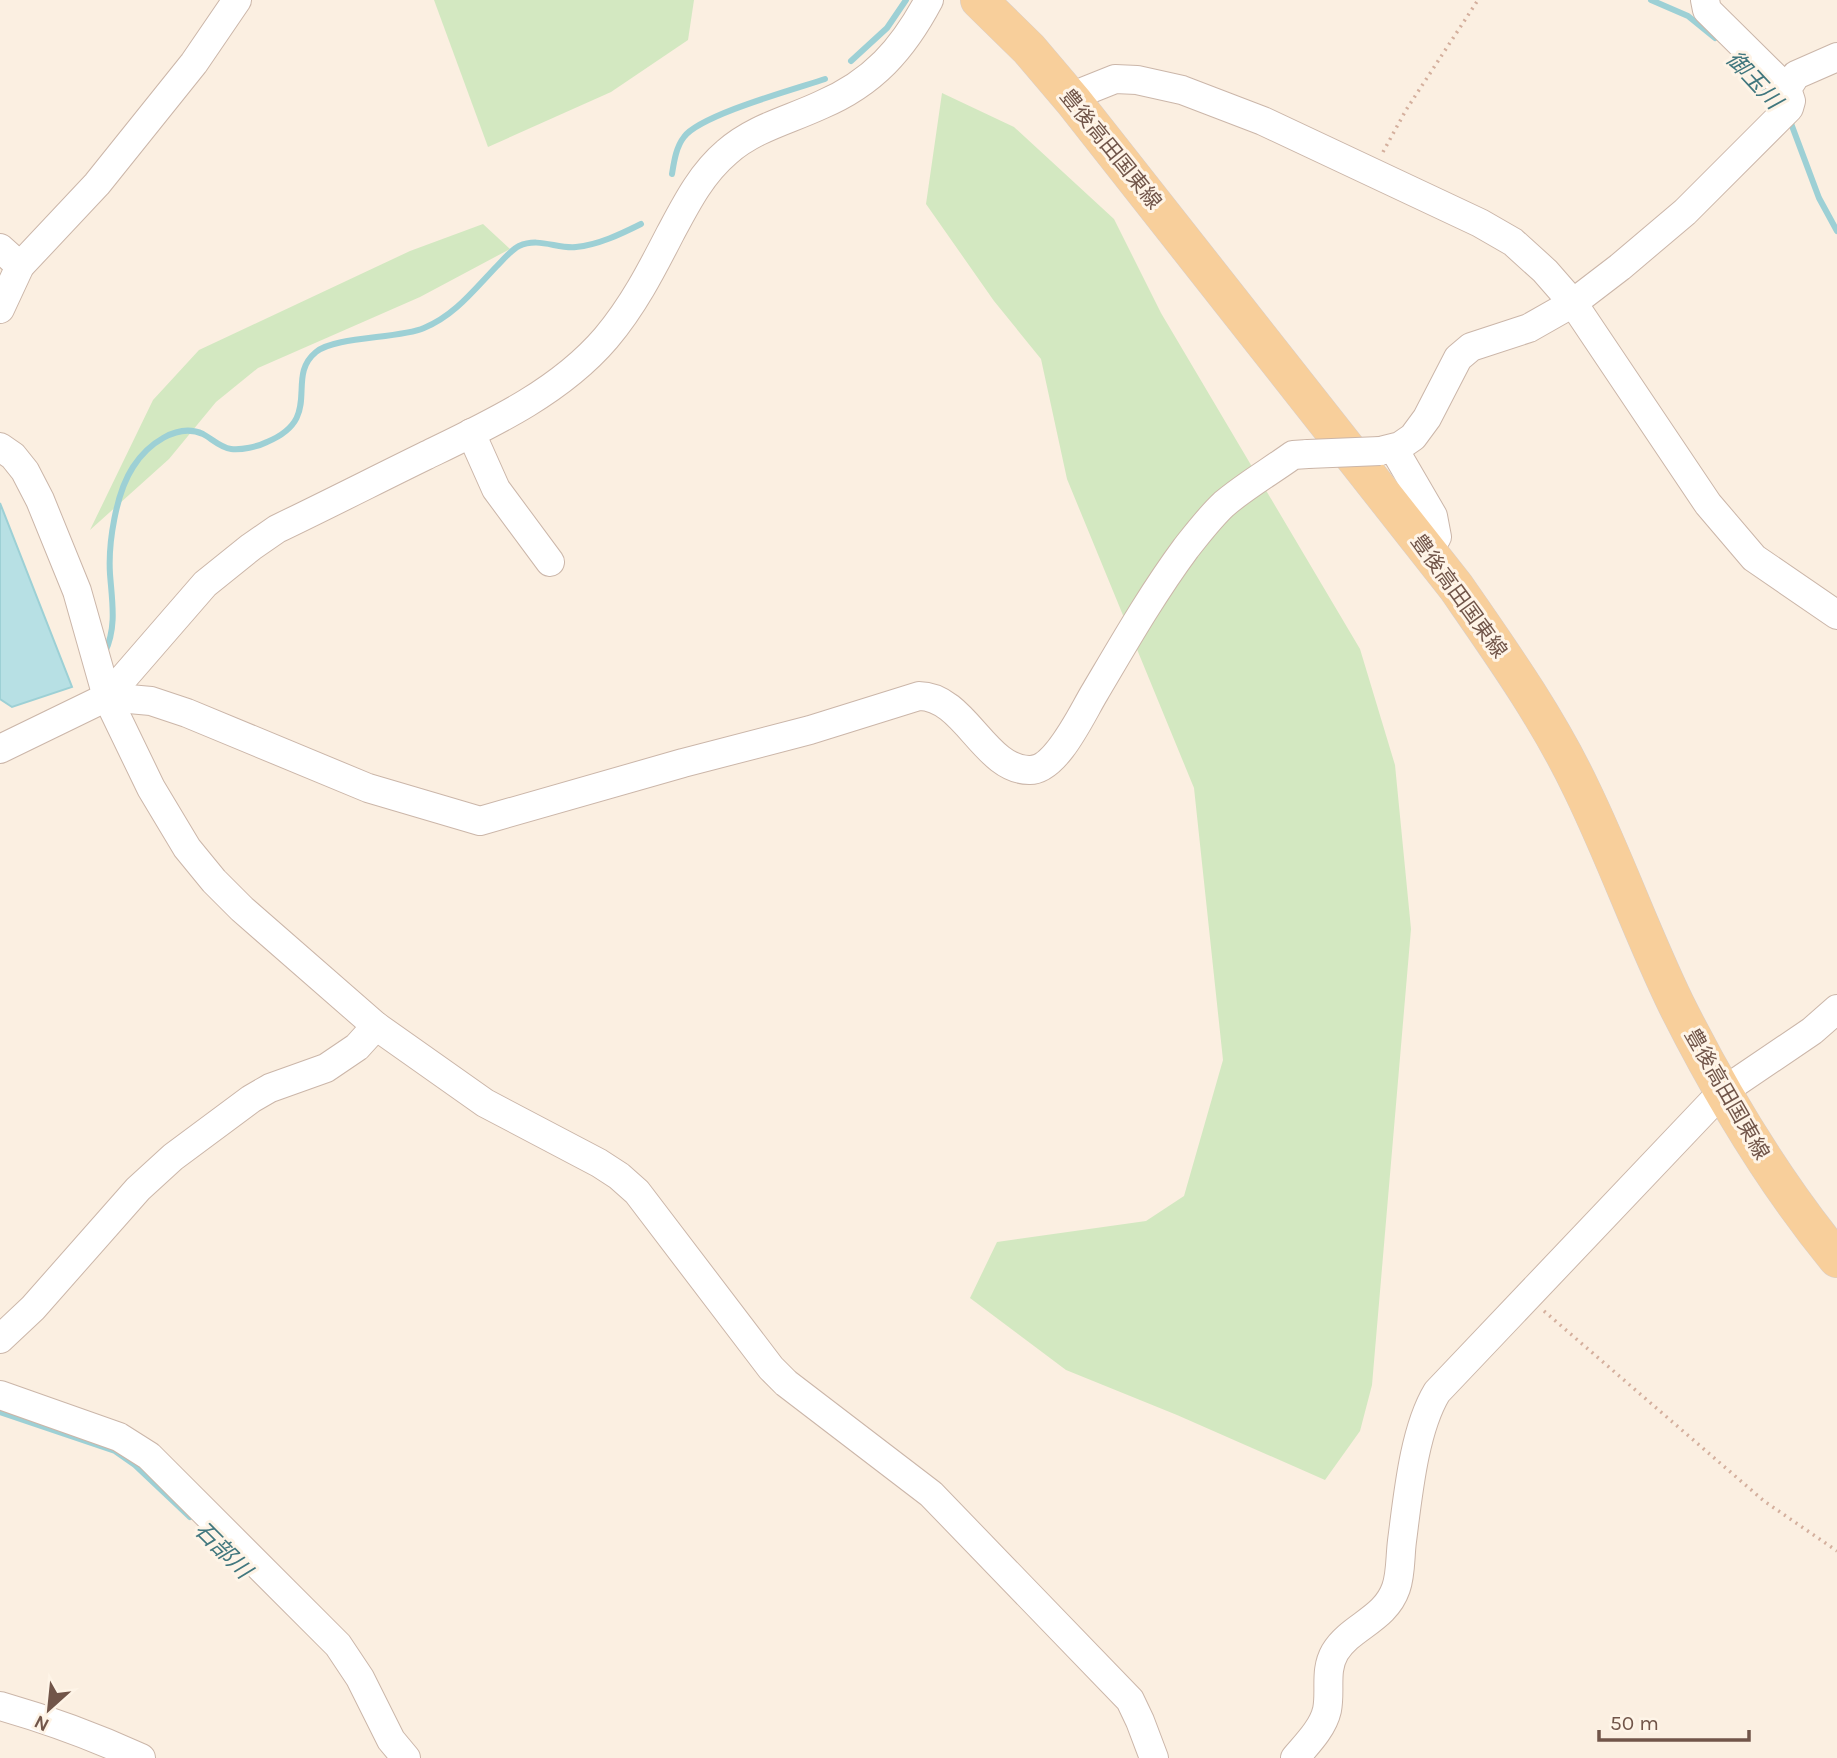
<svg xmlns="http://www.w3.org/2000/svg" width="1837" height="1758" viewBox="0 0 1837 1758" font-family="Karla,'Noto Sans JP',sans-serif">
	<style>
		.green { fill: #d3e8c1 }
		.water { fill: #b7e0e4; stroke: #9dd0d5; stroke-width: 2 }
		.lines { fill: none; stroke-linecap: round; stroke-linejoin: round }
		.stream { stroke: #9dd0d5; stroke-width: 6 }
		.minor-casing { stroke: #cbb6a9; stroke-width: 30 }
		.major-casing { stroke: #d7cfcc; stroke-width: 38 }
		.path { stroke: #d4af9d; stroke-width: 3.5; stroke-dasharray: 2 5; stroke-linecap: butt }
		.minor { stroke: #fff; stroke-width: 28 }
		.major { stroke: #f8cf9b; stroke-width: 37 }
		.minor-bridge-casing { stroke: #cbb6a9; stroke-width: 30; stroke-linecap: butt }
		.minor-bridge { stroke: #fff; stroke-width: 28 }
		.labels { text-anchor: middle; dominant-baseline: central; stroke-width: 6; stroke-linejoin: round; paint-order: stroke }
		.street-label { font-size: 21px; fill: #715549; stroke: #fef4e7 }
		.water-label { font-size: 23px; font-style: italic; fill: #41777e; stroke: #fef4e7 }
	</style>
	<rect width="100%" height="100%" fill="#fbefe1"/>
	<g class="green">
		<polygon points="434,0 694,0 688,40 611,92 488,147"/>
		<polygon points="942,93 1014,127 1114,219 1161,313 1360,649 1395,765 1411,929 1372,1385 1360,1431 1325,1480 1177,1415 1066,1370 970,1298 997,1242 1146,1221 1184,1196 1223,1060 1194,788 1067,479 1041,359 994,301 926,204"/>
		<polygon points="483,224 510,249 420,297 258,368 216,402 169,459 90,530 153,400 199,350 410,251"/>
	</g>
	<polygon class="water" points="0,503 72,687 12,707 0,699"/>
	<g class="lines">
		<g class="stream">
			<polyline points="1651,0 1688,16 1715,38"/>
			<polyline points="1736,58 1780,106"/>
			<polyline points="851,61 887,28 906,0"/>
			<polyline points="1789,118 1819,198 1837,231"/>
			<path d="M672 174C674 162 676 147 684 137 700 115 795 89 825 79"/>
			<path d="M105 652C117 627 112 601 110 574 108 543 116 493 133 467 147 445 177 422 203 434 212 439 221 448 231 449 242 450 257 447 267 442 325 418 284 378 316 352 335 336 399 339 424 328 454 316 474 290 496 267 503 260 511 250 519 246 539 237 557 249 576 247 598 245 621 234 641 224"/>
			<polyline points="0,1412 115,1451 135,1465 190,1517"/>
		</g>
		<g class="minor-casing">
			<g id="minor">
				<polyline points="1705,0 1707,10 1787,89"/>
				<polyline points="1074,102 1085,91 1115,79 1137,80 1182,90 1263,121 1480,223 1513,242 1545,271 1573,303 1708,504 1754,558 1837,615"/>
				<polyline points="0,248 20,266"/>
				<polyline points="0,309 20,266 97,184 194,63 237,0"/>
				<polyline points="471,433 496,489 550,562"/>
				<polyline points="0,447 13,456 25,471 40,500 77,591 107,697 151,788 187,848 214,881 242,909 376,1026 485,1103 599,1163 619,1176 637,1192 771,1368 786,1383 931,1494 1130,1700 1140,1721 1154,1758"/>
				<polyline points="1394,449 1433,516 1437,537 1427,552"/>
				<polyline points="1380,451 1400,446 1413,437 1427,418 1458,358 1471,347 1529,328 1573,303 1620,267 1685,212 1789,108 1791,101 1787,89 1796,75 1837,57"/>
				<path d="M107 697 151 701 187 713 368 788 480 821 683 763 810 730 919 696C965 696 985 771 1030 770 1057 770 1082 713 1095 692 1124 643 1152 594 1186 548 1198 533 1210 517 1224 504 1245 486 1271 471 1293 455L1308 454"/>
				<path d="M0 749 107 697 205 584 251 547 277 529C327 505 376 480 425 456 489 425 559 393 606 338 633 306 651 271 670 234 686 204 701 174 727 152 754 128 789 120 821 105 873 83 903 49 929 0"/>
				<polyline points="0,1339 33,1308 138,1189 173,1157 251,1099 270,1088 326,1068 357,1047 376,1026"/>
				<polyline points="0,1395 119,1437 149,1456 338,1645 360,1678 391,1740 406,1758"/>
				<path d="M0 1706C49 1720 95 1737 141 1758"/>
				<path d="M1295 1758C1307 1744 1323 1728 1327 1710 1331 1690 1324 1671 1335 1652 1351 1626 1385 1620 1396 1588 1401 1574 1400 1556 1402 1541 1408 1495 1414 1430 1437 1392L1722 1092 1812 1031 1837 1009"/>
			</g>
		</g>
		<g class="major-casing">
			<path id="major" d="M979 0 1029 49 1074 102 1456 587C1501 652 1548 718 1582 790 1616 860 1642 934 1676 1004 1721 1094 1773 1181 1837 1259"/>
		</g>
		<g class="path">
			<polyline points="1383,152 1406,110 1478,0"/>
			<polyline points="1544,1311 1764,1501 1837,1551"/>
		</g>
		<use href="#minor" class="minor"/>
		<use href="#major" class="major"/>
		<g class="minor-bridge-casing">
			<polyline id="minor-bridge" points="1308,454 1380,451"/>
		</g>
		<use href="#minor-bridge" class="minor-bridge"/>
	</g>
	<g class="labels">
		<g class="street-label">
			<text transform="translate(1111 149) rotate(51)">豊後高田国東線</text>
			<text transform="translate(1459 596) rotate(54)">豊後高田国東線</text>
			<text transform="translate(1727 1094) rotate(60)">豊後高田国東線</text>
		</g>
		<g class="water-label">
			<text transform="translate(1754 80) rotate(47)">御玉川</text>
			<text transform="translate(223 1550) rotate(45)">石部川</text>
		</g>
	</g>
	<g transform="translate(49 1709) rotate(207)" stroke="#fef4e7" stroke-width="5" paint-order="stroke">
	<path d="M0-5L12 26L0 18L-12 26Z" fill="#715549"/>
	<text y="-10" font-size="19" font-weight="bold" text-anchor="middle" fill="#715549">N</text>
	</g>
	<path d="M1599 1730v10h150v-10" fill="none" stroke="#715549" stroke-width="3.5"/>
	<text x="1610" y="1730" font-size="21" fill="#715549" stroke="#fef4e7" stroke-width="5" paint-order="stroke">50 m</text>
</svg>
